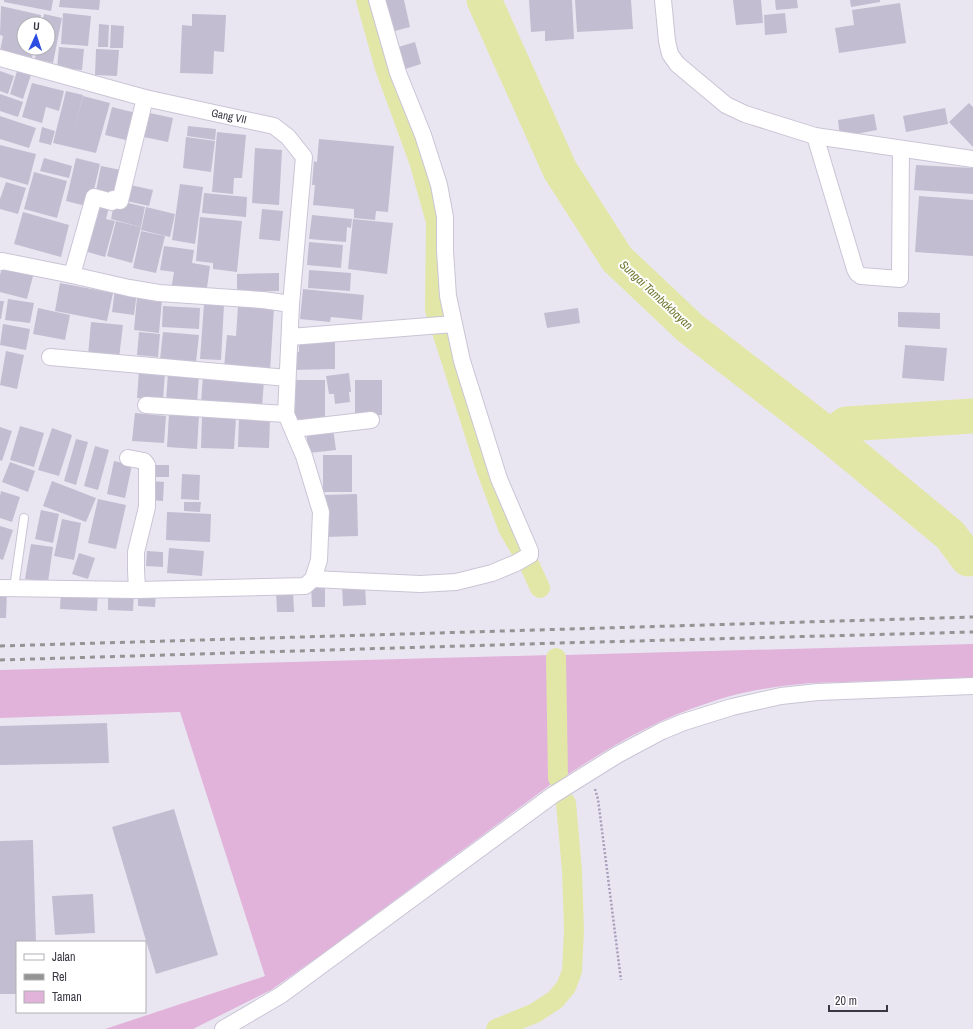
<svg xmlns="http://www.w3.org/2000/svg" width="973" height="1029" viewBox="0 0 973 1029" font-family="'Archivo Narrow',sans-serif">
	<style>
		.green { fill: #e1b3db }
		.lines { fill: none; stroke-linecap: round; stroke-linejoin: round }
		.canal { stroke: #e2e7a8; stroke-width: 20 }
		.river { stroke: #e2e7a8; stroke-width: 35 }
		.building { fill: #c2bdd1 }
		.service-casing { stroke: #cac4d6; stroke-width: 10 }
		.minor-casing { stroke: #cac4d6; stroke-width: 18 }
		.path { stroke: #a69dbb; stroke-width: 2.5; stroke-dasharray: 2 2; stroke-linecap: butt }
		.service { stroke: #fff; stroke-width: 8 }
		.minor { stroke: #fff; stroke-width: 16 }
		.rail { stroke: #949494; stroke-width: 3; stroke-dasharray: 5 5; stroke-linecap: butt }
		.labels { text-anchor: middle; dominant-baseline: central; stroke-width: 4; stroke-linejoin: round; paint-order: stroke }
		.street-label { font-size: 11px; fill: #3a3643; stroke: #fff }
		.water-label { font-size: 12px; font-style: italic; fill: #70762f; stroke: #fff }
	</style>
	<rect width="100%" height="100%" fill="#eae6f1"/>
	<g class="green">
		<path d="M973 644V678L811 683C777 686 743 691 711 702 659 718 613 745 567 775L564 655Z"/>
		<polygon points="551,655 554,782 318,957 271,990 193,1029 105,1029 265,976 180,712 0,718 0,670"/>
	</g>
	<g class="lines">
		<g class="canal">
			<polyline points="366,0 385,68 419,161 436,222 435,310 485,466 508,528 530,566 540,588"/>
			<polyline points="556,658 558,778"/>
			<polyline points="496,1029 535,1013 555,1000 566,987 572,971 574,930 572,871 566,803"/>
		</g>
		<g class="river">
			<polyline points="484,0 560,170 617,259 690,328 830,436 950,535 968,559"/>
			<polyline points="830,436 846,424 973,416"/>
		</g>
	</g>
	<g class="building">
		<polygon points="4,0 53,0 51,11 4,2"/>
		<polygon points="60,0 100,0 99,10 59,7"/>
		<polygon points="384,0 404,0 410,27 391,32"/>
		<polygon points="529,0 572,0 574,39 545,41 545,31 531,32"/>
		<polygon points="575,0 631,0 633,29 577,32"/>
		<polygon points="733,0 761,0 763,23 736,25"/>
		<polygon points="775,0 797,0 798,8 776,10"/>
		<polygon points="850,0 880,0 880,2 851,7"/>
		<polygon points="900,3 906,43 839,53 835,28 854,25 852,10"/>
		<polygon points="1,6 41,15 39,24 24,24 24,48 34,48 32,58 0,51 3,36 0,35"/>
		<polygon points="63,13 91,16 88,46 61,44"/>
		<polygon points="785,13 787,33 765,35 764,15"/>
		<polygon points="44,14 62,18 53,63 35,59 37,48 48,48 48,24 42,24"/>
		<polygon points="192,14 226,15 224,52 214,51 213,74 180,73 182,25 192,26"/>
		<polygon points="99,24 109,25 108,47 98,47"/>
		<polygon points="111,25 124,26 123,48 110,48"/>
		<polygon points="415,42 421,64 402,70 395,48"/>
		<polygon points="59,47 84,49 82,70 57,68"/>
		<polygon points="96,49 119,50 117,76 95,75"/>
		<polygon points="0,71 14,76 8,94 0,91"/>
		<polygon points="17,71 31,75 23,99 10,94"/>
		<polygon points="32,83 64,91 59,111 46,107 42,123 22,117"/>
		<polygon points="66,91 83,95 74,131 83,96 110,103 96,153 53,143"/>
		<polygon points="0,94 23,102 18,117 0,111"/>
		<polygon points="969,103 973,107 973,147 949,122"/>
		<polygon points="112,107 140,114 134,142 105,135"/>
		<polygon points="945,108 948,124 906,132 903,116"/>
		<polygon points="145,112 173,118 168,142 139,136"/>
		<polygon points="874,114 877,130 840,137 838,120"/>
		<polygon points="0,116 36,128 29,148 0,139"/>
		<polygon points="188,126 216,129 215,140 187,136"/>
		<polygon points="42,127 55,131 51,145 39,142"/>
		<polygon points="217,132 246,135 242,178 234,178 233,194 212,192"/>
		<polygon points="186,137 215,141 211,172 183,168"/>
		<polygon points="319,139 394,146 388,212 376,211 375,220 354,218 354,209 313,205 315,185 312,185 314,161 317,162"/>
		<polygon points="0,145 36,154 28,185 0,177"/>
		<polygon points="255,148 282,150 279,205 252,203"/>
		<polygon points="44,158 72,166 69,178 40,171"/>
		<polygon points="76,158 100,164 90,207 66,201"/>
		<polygon points="916,165 973,168 973,194 914,190"/>
		<polygon points="101,166 126,171 120,201 145,207 141,227 111,219 115,199 95,195"/>
		<polygon points="34,172 67,181 57,218 24,209"/>
		<polygon points="6,182 26,188 18,214 0,209 0,199"/>
		<polygon points="126,184 153,190 149,206 122,200"/>
		<polygon points="180,184 203,187 195,244 172,240"/>
		<polygon points="204,193 247,197 246,217 202,213"/>
		<polygon points="919,196 973,200 973,256 915,252"/>
		<polygon points="94,199 110,203 106,219 115,221 105,257 81,250"/>
		<polygon points="146,207 175,214 170,237 141,230"/>
		<polygon points="262,209 283,211 280,241 259,239"/>
		<polygon points="23,212 69,225 61,257 14,244"/>
		<polygon points="312,215 352,219 351,228 347,227 346,242 309,239"/>
		<polygon points="200,217 242,221 237,272 213,269 213,263 196,261"/>
		<polygon points="353,219 393,223 387,274 348,269"/>
		<polygon points="116,221 141,227 132,263 107,256"/>
		<polygon points="141,231 165,236 156,273 133,268"/>
		<polygon points="309,242 343,245 341,268 307,265"/>
		<polygon points="164,246 194,250 192,263 210,266 206,295 171,290 174,272 160,270"/>
		<polygon points="2,268 33,276 27,299 0,292 0,275"/>
		<polygon points="309,270 351,273 350,291 308,288"/>
		<polygon points="279,273 279,291 237,292 237,274"/>
		<polygon points="60,283 113,293 107,321 55,311"/>
		<polygon points="115,289 137,292 134,315 112,312"/>
		<polygon points="303,289 364,295 362,320 331,317 330,322 300,319"/>
		<polygon points="137,297 162,299 159,333 134,330"/>
		<polygon points="8,299 34,303 30,323 5,320"/>
		<polygon points="0,301 4,301 1,319 0,319"/>
		<polygon points="204,304 224,305 221,360 200,359"/>
		<polygon points="163,306 200,308 199,329 162,327"/>
		<polygon points="238,306 274,308 270,371 224,368 227,335 236,336"/>
		<polygon points="38,308 70,315 65,340 33,334"/>
		<polygon points="578,308 580,323 547,328 544,313"/>
		<polygon points="898,312 940,313 940,329 898,327"/>
		<polygon points="91,322 123,325 119,358 88,355"/>
		<polygon points="3,324 30,329 26,350 0,345"/>
		<polygon points="139,332 160,334 158,357 137,355"/>
		<polygon points="163,332 199,335 196,362 160,359"/>
		<polygon points="335,338 335,369 290,370 290,352 299,352 299,339"/>
		<polygon points="905,345 947,348 944,381 902,378"/>
		<polygon points="6,351 24,355 17,389 0,385"/>
		<polygon points="139,370 165,372 163,400 137,398"/>
		<polygon points="168,373 199,375 197,404 166,401"/>
		<polygon points="349,373 351,392 349,392 350,402 335,404 334,394 329,394 326,376"/>
		<polygon points="203,376 264,380 262,407 201,403"/>
		<polygon points="292,380 325,380 325,420 292,419"/>
		<rect x="355" y="380" width="27" height="35"/>
		<polygon points="135,413 166,416 164,443 132,441"/>
		<polygon points="169,414 199,416 197,449 167,447"/>
		<polygon points="202,417 236,418 234,449 201,448"/>
		<polygon points="239,418 270,419 269,448 238,447"/>
		<polygon points="20,426 44,433 34,467 10,460"/>
		<polygon points="0,427 12,431 2,461 0,460"/>
		<polygon points="52,428 72,435 59,476 38,470"/>
		<polygon points="333,428 336,450 309,453 306,431"/>
		<polygon points="76,439 88,442 76,485 64,481"/>
		<polygon points="95,446 109,450 98,490 84,486"/>
		<rect x="323" y="455" width="29" height="37"/>
		<polygon points="114,461 132,465 125,498 107,494"/>
		<polygon points="10,462 35,471 28,492 2,482"/>
		<rect x="156" y="465" width="13" height="12"/>
		<polygon points="182,474 200,475 199,500 181,499"/>
		<polygon points="52,481 96,498 86,522 43,506"/>
		<polygon points="152,481 164,482 163,501 151,500"/>
		<polygon points="1,491 20,497 12,522 0,518 0,496"/>
		<polygon points="357,494 358,536 324,537 323,495"/>
		<polygon points="98,499 126,505 116,549 88,543"/>
		<polygon points="184,502 201,502 200,512 184,511"/>
		<polygon points="41,510 59,514 53,543 35,539"/>
		<polygon points="167,512 211,514 210,542 166,540"/>
		<polygon points="62,519 81,523 74,560 54,556"/>
		<polygon points="0,526 13,530 3,560 0,559"/>
		<polygon points="31,544 53,547 48,582 25,579"/>
		<polygon points="169,548 204,551 202,576 167,573"/>
		<polygon points="147,551 163,552 163,567 146,566"/>
		<polygon points="79,553 95,558 88,579 72,574"/>
		<polygon points="311,585 325,585 325,607 312,607"/>
		<polygon points="365,585 366,605 343,606 342,586"/>
		<polygon points="293,590 294,612 277,612 276,591"/>
		<polygon points="0,591 7,591 6,618 0,618"/>
		<polygon points="61,591 98,593 97,611 60,609"/>
		<polygon points="108,592 134,592 133,611 108,610"/>
		<polygon points="138,593 156,594 155,607 138,606"/>
		<polygon points="107,723 109,763 0,765 0,726"/>
		<polygon points="174,809 218,955 156,974 112,827"/>
		<polygon points="33,840 36,942 17,942 17,994 0,994 0,841"/>
		<polygon points="93,894 95,933 55,935 52,896"/>
	</g>
	<g class="lines">
		<g class="service-casing">
			<polyline id="service" points="14,588 24,518"/>
		</g>
		<g class="minor-casing">
			<g id="minor">
				<polyline points="663,0 667,41 670,54 677,64 726,105 745,114 815,136 973,159"/>
				<polyline points="0,58 145,98 274,126 288,137 304,157 291,304"/>
				<polyline points="815,136 855,269 857,273 861,276 900,279 901,149"/>
				<polyline points="0,262 2,261 72,275 129,288 159,293 263,300 291,304 286,414 304,456 321,512 319,560 313,579 305,586 137,590 0,588"/>
				<polyline points="72,275 94,197 112,202 113,199 120,201 145,98"/>
				<polyline points="290,337 454,324"/>
				<polyline points="50,357 287,378"/>
				<polyline points="146,405 286,414"/>
				<polyline points="293,429 371,420"/>
				<polyline points="128,458 144,461 147,465 147,507 136,552 136,570 137,590"/>
				<polyline points="313,579 420,584 456,582 492,573 516,563 530,555 530,551 499,479 462,361 448,296 445,251 445,217 439,185 423,135 398,73 377,0"/>
				<polyline points="223,1029 281,995 553,795 617,755 662,731 684,722 732,707 781,696 818,692 973,686"/>
			</g>
		</g>
		<polyline class="path" points="595,789 598,799 621,980"/>
		<use href="#service" class="service"/>
		<use href="#minor" class="minor"/>
		<g class="rail">
			<polyline points="0,646 973,617"/>
			<polyline points="0,660 560,643 973,632"/>
		</g>
	</g>
	<g class="labels">
		<g class="street-label">
			<text transform="translate(229 116) rotate(12)">Gang VII</text>
		</g>
		<g class="water-label">
			<text transform="translate(656 295) rotate(43)">Sungai Tambakbayan</text>
		</g>
	</g>
	<rect x="16" y="941" width="130" height="72" fill="#ffffff" stroke="#b0afb4"/>
	<rect x="24" y="954" width="20" height="6" fill="#ffffff" stroke="#b0afb4"/>
	<text x="52" y="961" font-size="12" fill="#3a3643">Jalan</text>
	<rect x="24" y="974" width="20" height="6" fill="#949494" stroke="#b0afb4"/>
	<text x="52" y="981" font-size="12" fill="#3a3643">Rel</text>
	<rect x="24" y="991" width="20" height="12" fill="#e1b3db" stroke="#b0afb4"/>
	<text x="52" y="1001" font-size="12" fill="#3a3643">Taman</text>
	<g transform="translate(36 36) rotate(3)"><circle r="19" fill="#ffffff" stroke="#b0afb4"/>
	<path d="M0-3L7 15L0 10L-7 15Z" fill="#2c4de2"/>
	<text y="-6" font-size="11" font-weight="bold" text-anchor="middle" fill="#3a3643">U</text>
	</g>
	<path d="M829 1005v6h58v-6" fill="none" stroke="#3a3643" stroke-width="2"/>
	<text x="835" y="1005" font-size="12" fill="#3a3643" stroke="#ffffff" stroke-width="3" paint-order="stroke">20 m</text>
</svg>
